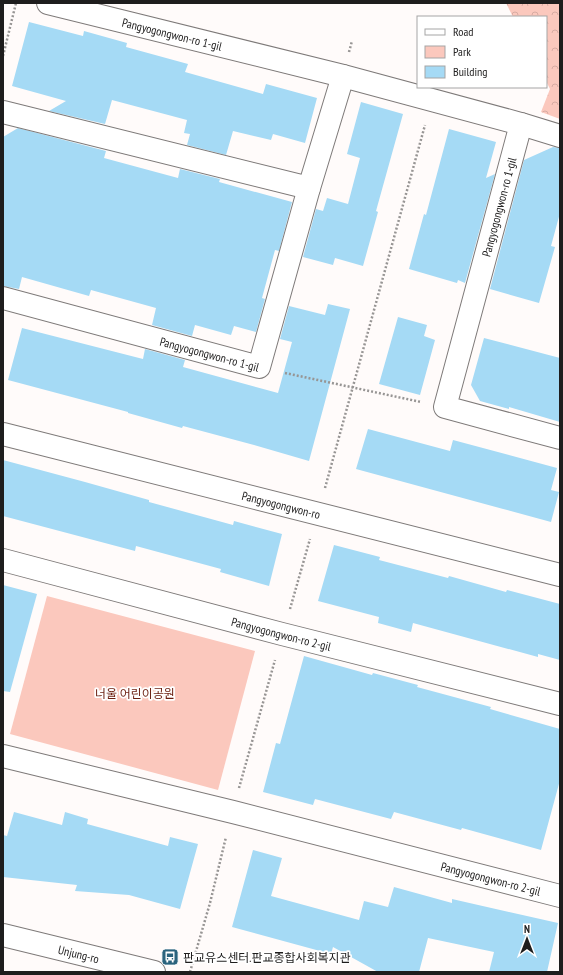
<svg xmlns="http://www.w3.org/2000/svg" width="563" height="975" viewBox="0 0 563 975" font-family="'PT Sans Narrow','Noto Sans KR',sans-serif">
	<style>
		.green { fill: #fbc8bd }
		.forest { fill: url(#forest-crowns) }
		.building { fill: #a5daf5 }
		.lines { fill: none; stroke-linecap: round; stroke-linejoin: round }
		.street-casing { stroke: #7e7a79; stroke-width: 24 }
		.secondary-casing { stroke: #7e7a79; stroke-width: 24 }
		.path { stroke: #979594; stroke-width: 2.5; stroke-dasharray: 2 2; stroke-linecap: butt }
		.street { stroke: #fff; stroke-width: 22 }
		.secondary { stroke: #fff; stroke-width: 22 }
		.labels { text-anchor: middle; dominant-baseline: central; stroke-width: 3.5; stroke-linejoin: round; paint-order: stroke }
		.street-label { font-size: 12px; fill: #1e1d1d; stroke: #fff }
		.park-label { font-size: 12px; fill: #6b1e0f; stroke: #fff }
		.poi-label { font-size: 12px; fill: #1e1d1d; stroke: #fff; text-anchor: start }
	</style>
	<defs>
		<pattern id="forest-crowns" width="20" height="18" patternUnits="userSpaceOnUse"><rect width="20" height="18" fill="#fbc8bd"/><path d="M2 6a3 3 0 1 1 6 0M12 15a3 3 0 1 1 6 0" fill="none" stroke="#d7aba2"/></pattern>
	</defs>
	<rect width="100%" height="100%" fill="#fffbfa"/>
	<polygon class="green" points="47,596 255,651 218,790 10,734"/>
	<polygon class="forest" points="506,3 560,3 560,119 541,112 550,89 546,81 546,17 513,17"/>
	<g class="building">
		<polygon points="29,22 83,36 84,31 127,43 126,47 188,64 185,72 263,94 266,84 317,98 305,143 273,134 271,140 233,131 226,155 187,145 190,134 184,133 187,120 112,100 105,124 49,111 66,101 12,86"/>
		<polygon points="361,102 403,114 376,211 378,212 363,266 335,258 333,265 303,257 316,209 323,211 327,198 348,204 360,158 347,154"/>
		<polygon points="18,128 106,151 104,158 178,178 180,169 220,179 219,182 292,202 279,251 275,250 262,298 265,299 256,332 234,326 231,335 195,325 192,336 152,325 156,308 91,290 89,296 22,277 19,289 3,286 3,137"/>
		<polygon points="449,129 496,142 486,178 495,174 465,283 458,280 457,283 409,269 424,214 426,215"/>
		<polygon points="553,147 560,148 560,213 551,246 555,247 539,303 490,289 524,160"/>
		<polygon points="328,304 350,309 309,461 254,445 183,426 182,428 128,413 128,412 8,380 22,328 143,359 145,349 185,360 183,367 278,393 292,342 280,339 289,306 325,315"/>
		<polygon points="398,317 427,325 424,336 435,340 420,395 379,384"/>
		<polygon points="484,338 560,358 560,422 509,407 509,409 480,401 471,385"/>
		<polygon points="368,429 450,451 453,440 557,468 551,490 559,492 551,522 356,469"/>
		<polygon points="3,460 85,482 149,500 149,502 233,525 234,521 282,534 269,586 220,572 221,569 136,546 135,551 3,516"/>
		<polygon points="334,545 380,557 379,560 448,578 449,576 506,592 507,590 560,604 560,660 538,654 538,657 413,623 411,632 378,623 379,617 318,601"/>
		<polygon points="3,585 37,594 10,692 3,691"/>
		<polygon points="304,656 372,675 373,673 418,685 417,687 491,707 490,709 560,729 560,780 541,850 462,828 461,830 394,812 391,819 315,799 313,805 263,792 276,743 280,744"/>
		<polygon points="14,812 62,825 65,812 88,819 87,824 168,846 170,837 198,844 180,909 129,895 75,891 77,885 3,877 3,835 7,836"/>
		<polygon points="253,850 282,858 271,896 359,920 364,901 388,907 394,887 452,903 452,899 558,923 547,972 489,972 494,952 428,938 419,972 378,972 333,947 331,954 232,927"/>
	</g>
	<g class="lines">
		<g class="street-casing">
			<g id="street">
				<path id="s1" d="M48 3 343 76 521 124 560 136"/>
				<polyline points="3,112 309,188"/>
				<polyline points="521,124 445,407 560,438"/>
				<path id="s2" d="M3 298 259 367 309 188 343 76"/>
				<path id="s3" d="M3 434 560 575"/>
				<path id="s4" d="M3 560 282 634 560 704"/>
				<path id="s5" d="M3 756 233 812 560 896"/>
			</g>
		</g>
		<g class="secondary-casing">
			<g id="secondary">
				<path id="s6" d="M3 935 154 972"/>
			</g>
		</g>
		<g class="path">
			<polyline points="349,52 352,41"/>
			<polyline points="3,56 16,3"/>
			<polyline points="285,373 421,402"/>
			<polyline points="325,488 425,125"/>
			<polyline points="290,609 310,539"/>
			<polyline points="239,788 275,660"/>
			<polyline points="190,972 210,903 226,837"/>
		</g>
		<use href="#street" class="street"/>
		<use href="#secondary" class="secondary"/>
	</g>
	<defs>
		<g id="bus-square" transform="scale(0.9)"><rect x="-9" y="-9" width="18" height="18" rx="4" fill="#2a637d" stroke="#fff"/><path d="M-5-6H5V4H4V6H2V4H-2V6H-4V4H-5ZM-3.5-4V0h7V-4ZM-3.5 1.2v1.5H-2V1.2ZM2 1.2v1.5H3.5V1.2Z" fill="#fff"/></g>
	</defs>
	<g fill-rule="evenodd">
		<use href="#bus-square" x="170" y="957"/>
	</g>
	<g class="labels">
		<g class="street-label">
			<text stroke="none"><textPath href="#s1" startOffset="128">Pangyogongwon-ro 1-gil</textPath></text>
			<text transform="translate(499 207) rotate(-75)">Pangyogongwon-ro 1-gil</text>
			<text stroke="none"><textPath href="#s2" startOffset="214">Pangyogongwon-ro 1-gil</textPath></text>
			<text stroke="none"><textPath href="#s3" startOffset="287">Pangyogongwon-ro</textPath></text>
			<text stroke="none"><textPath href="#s4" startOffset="288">Pangyogongwon-ro 2-gil</textPath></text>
			<text stroke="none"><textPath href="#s5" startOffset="503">Pangyogongwon-ro 2-gil</textPath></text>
			<text stroke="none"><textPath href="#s6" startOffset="78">Unjung-ro</textPath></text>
		</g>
		<g class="park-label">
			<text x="135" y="693">너울 어린이공원</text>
		</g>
		<g class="poi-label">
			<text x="183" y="957">판교유스센터.판교종합사회복지관</text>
		</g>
	</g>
	<rect width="563" height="975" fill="none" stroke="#1e1d1d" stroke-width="8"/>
	<rect x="417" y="16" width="130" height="72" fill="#ffffff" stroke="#a5a5a5"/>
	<rect x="425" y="29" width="20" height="6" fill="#ffffff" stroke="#a5a5a5"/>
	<text x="453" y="36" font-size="12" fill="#1e1d1d">Road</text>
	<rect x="425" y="46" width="20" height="12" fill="#fbc8bd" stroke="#a5a5a5"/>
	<text x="453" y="56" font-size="12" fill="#1e1d1d">Park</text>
	<rect x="425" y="66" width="20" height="12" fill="#a5daf5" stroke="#a5a5a5"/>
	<text x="453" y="76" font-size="12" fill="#1e1d1d">Building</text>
	<g transform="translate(527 939)" stroke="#ffffff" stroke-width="3" paint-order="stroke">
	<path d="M0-3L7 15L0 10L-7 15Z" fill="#1e1d1d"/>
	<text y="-6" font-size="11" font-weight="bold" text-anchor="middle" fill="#1e1d1d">N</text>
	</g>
</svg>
